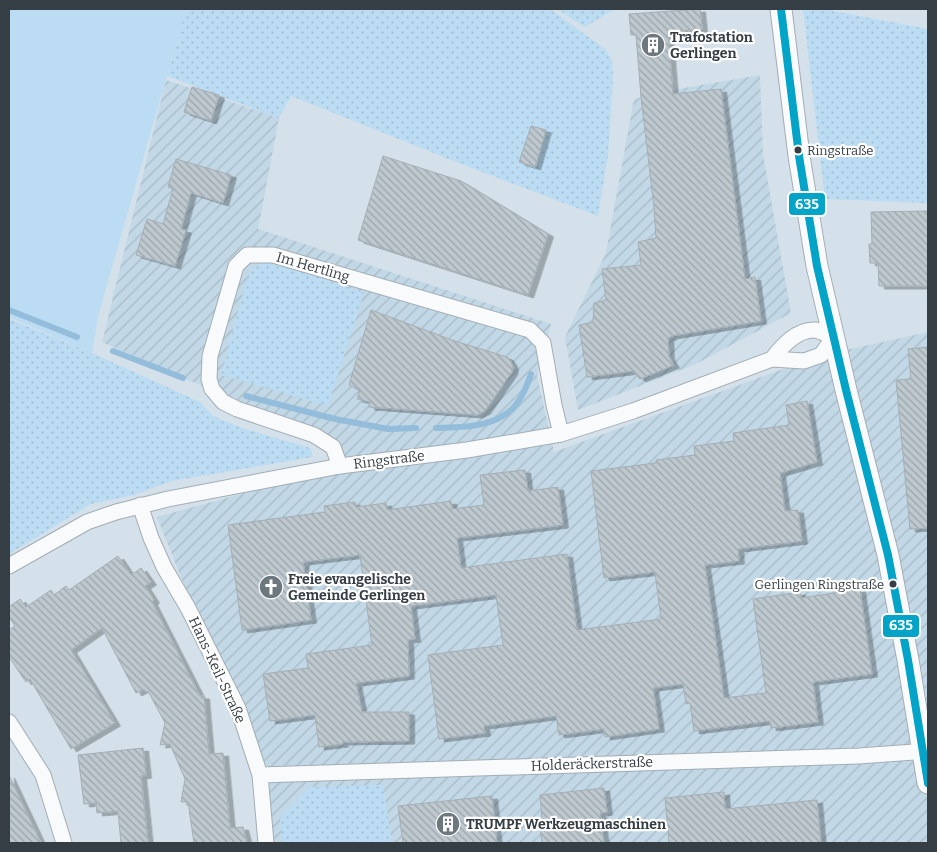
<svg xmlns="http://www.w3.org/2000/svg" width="937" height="852" viewBox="0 0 937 852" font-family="Bitter,serif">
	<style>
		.industrial { fill: url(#industrial-furrows) }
		.grass { fill: url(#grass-dots) }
		.green { fill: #bbdcf2 }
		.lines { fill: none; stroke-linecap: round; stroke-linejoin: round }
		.stream { stroke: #93bdda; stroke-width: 6 }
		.building { fill: url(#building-back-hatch); stroke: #a4aeb5; filter: url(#shadow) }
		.minor-casing { stroke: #a3adb4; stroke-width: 17 }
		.secondary-casing { stroke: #a3adb4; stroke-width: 23 }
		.minor { stroke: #f9fafc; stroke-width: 15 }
		.secondary { stroke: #f9fafc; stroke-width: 21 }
		.bus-1-casing { stroke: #fff; stroke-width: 11 }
		.bus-1 { stroke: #03a4c7; stroke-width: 8 }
		.bus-dot { fill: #353e44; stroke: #fff; stroke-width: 2 }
		.labels { text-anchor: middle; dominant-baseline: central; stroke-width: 4.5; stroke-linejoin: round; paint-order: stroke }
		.bus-label { font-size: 13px; fill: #353e44; stroke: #fff; text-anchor: start }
		.poi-label { font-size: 14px; font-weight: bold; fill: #353e44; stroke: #fff; text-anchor: start }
		.street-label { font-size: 14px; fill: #353e44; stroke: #fff }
		.line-badge { stroke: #fff; stroke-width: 2 }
		.badge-label { font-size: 14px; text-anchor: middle; font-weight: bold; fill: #fff }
	</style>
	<defs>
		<pattern id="industrial-furrows" width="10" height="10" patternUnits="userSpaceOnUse" patternTransform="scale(1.25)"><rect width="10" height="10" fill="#c2d8e6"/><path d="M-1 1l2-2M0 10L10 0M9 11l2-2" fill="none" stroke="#a7bac6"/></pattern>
		<pattern id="grass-dots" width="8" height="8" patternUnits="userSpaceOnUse" patternTransform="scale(1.25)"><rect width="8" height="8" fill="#bbdcf2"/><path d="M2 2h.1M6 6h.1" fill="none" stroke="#a1bed1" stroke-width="1.8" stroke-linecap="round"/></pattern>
		<pattern id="building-back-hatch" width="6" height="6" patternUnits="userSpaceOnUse" patternTransform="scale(1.25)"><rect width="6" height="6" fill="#bec8cf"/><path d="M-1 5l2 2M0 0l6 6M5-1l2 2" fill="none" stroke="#9ba4aa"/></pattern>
		<filter id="shadow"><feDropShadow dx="5.5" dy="3" stdDeviation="0" flood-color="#0004"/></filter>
	</defs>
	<rect width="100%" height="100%" fill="#d4e1ea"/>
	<g class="industrial">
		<polygon points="760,75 763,154 791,313 696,364 578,410 565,337 606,253 634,99 678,89"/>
		<polygon points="166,80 279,118 258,229 551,324 537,376 554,452 819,356 928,332 928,843 267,843 260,775 157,517 339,467 314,435 102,342"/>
	</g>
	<g class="grass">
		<polygon points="186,9 550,9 605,49 612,60 613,77 608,155 598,216 464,165 291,96 279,118 167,76"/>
		<polygon points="557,9 615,9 585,27"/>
		<polygon points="803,9 828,9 828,10 928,29 928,203 825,199"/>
		<polygon points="263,261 272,261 364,293 328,406 221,375 246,281 252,270"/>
		<polygon points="9,319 92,353 200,402 213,416 242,428 310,448 313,457 171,481 134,495 91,504 9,554"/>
		<polygon points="383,785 392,843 283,843 280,819 309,787"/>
	</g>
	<polygon class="green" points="9,9 186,9 98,316 92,353 9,317"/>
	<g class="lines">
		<g class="stream">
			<polyline points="9,310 77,337"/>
			<polyline points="113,351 183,378"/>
			<polyline points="246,396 335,419 388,429 416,428"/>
			<path d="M436 428C464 427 500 428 518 402 524 393 528 383 531 374"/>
		</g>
	</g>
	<g class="building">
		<polygon points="700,9 702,29 668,32 673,94 721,89 745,279 755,277 761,321 671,336 671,337 668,338 669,357 674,365 640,379 633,371 587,377 579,325 593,322 594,303 606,300 602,269 641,265 638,242 656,238 654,207 641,97 636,35 631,35 629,14"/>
		<polygon points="192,87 219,95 211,121 184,112"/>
		<polygon points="531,126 546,130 535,167 519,162"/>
		<polygon points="383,156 461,181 548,234 528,295 358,240"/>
		<polygon points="176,159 231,175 223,203 191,193 181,229 186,230 175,266 136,255 147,219 163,224 173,189 168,187"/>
		<polygon points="928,211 928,286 879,286 878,263 870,263 869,244 872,244 871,212"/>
		<polygon points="371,310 455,341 507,357 511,362 513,367 512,372 485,411 477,415 369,407 370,402 357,399 360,390 349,385"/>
		<polygon points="928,347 928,528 910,529 896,380 911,379 908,349"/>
		<polygon points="807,401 817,462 780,473 785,511 798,510 802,541 738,549 739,561 705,565 724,698 766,693 753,599 800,592 801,598 860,589 872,674 813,682 818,722 771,728 770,721 694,731 690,703 686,704 683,684 653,688 659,729 605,737 604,729 559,735 556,716 484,726 485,733 439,739 428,655 503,645 496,595 411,606 415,639 408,640 409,676 356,683 362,712 409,712 409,741 342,742 343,744 319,747 315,715 270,721 263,674 308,668 306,654 372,645 360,555 303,562 311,620 242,630 228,525 325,512 324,506 355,502 356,507 386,503 387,510 451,501 452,509 484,505 480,475 525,470 528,491 558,487 563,525 457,538 461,568 567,554 577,630 661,619 655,572 604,578 591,471 656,463 656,460 695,455 694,446 734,441 733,433 789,425 786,405"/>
		<polygon points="118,556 131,575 141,568 151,582 145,586 154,600 152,602 200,696 204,696 209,754 223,753 230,828 243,827 247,843 194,843 188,802 181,802 185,779 170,744 160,745 165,723 148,691 146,692 144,689 136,693 102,628 71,650 115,723 71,749 30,679 26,682 9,657 9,630 15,626 9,617 9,607 20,599 26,607 51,590 54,595 66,586 69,590"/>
		<polygon points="143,748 146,775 141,776 148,843 121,843 118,811 97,813 96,803 84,804 78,755"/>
		<polygon points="9,775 41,843 9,843"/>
		<polygon points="604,788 607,812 600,813 604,843 542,843 539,820 542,820 540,795"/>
		<polygon points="724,792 725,809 817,800 821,843 669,843 665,798"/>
		<polygon points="492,796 497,843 403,843 398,806"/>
	</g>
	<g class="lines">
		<g class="minor-casing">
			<g id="minor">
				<polyline points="340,466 333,447 314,435 237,409 223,402 212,389 209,379 210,356 236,266 247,255 273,255 530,330 543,343 554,405 561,434"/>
				<polyline points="140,505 151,538 164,567 188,608 238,708 260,775 266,843"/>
				<path d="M9 566 87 522 116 512 168 499 340 466 467 450 561 434 633 411 772 359 804 361 821 355 834 337C828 335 821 331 815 330 797 329 782 346 772 359"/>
				<polyline points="9,722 43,775 64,843"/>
				<polyline points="260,775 859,756 928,751"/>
			</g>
		</g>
		<g class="secondary-casing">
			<polyline id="secondary" points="781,9 799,156 817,266 846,390 888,555 908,660 928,783"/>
		</g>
		<use href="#minor" class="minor"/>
		<use href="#secondary" class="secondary"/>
		<g class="bus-1-casing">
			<polyline id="bus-1" points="781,9 799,156 817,266 846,390 888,555 908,660 928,783"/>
		</g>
		<use href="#bus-1" class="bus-1"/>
	</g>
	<defs>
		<g id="building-disc" transform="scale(1.25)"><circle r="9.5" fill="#6d777e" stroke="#fff"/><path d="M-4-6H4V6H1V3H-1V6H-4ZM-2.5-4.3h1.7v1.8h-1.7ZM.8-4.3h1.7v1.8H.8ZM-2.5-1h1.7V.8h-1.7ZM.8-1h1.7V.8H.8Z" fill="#fff"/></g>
		<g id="church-disc" transform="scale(1.25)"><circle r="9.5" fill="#6d777e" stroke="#fff"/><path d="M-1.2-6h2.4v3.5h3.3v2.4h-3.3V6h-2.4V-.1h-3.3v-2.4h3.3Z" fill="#fff"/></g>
	</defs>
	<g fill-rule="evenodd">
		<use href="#building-disc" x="653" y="45"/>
		<use href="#church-disc" x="271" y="587"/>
		<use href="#building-disc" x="448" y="824"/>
	</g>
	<g class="bus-dot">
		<circle cx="798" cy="150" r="4.5"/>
		<circle cx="893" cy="584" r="4.5"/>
	</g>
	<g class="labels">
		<g class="bus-label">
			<text x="807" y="150">Ringstraße</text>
			<text x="884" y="584" text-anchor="end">Gerlingen Ringstraße</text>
		</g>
		<g class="poi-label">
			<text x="670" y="37">Trafostation<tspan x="670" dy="16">Gerlingen</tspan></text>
			<text x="288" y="579">Freie evangelische<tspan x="288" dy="16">Gemeinde Gerlingen</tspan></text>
			<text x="466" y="824">TRUMPF Werkzeugmaschinen</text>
		</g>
		<g class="street-label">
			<text transform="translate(313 267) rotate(16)">Im Hertling</text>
			<text transform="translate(389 460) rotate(-7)">Ringstraße</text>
			<text transform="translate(217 670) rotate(65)">Hans-Keil-Straße</text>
			<text transform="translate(592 764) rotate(-2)">Holderäckerstraße</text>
		</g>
	</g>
	<g class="line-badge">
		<rect x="788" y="192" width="38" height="24" rx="5" fill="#03a4c7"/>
		<rect x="882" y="614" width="38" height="24" rx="5" fill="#03a4c7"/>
	</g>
	<g class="badge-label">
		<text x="807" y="209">635</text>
		<text x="901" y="630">635</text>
	</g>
	<rect width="937" height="852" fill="none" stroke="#353e44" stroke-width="20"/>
</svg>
